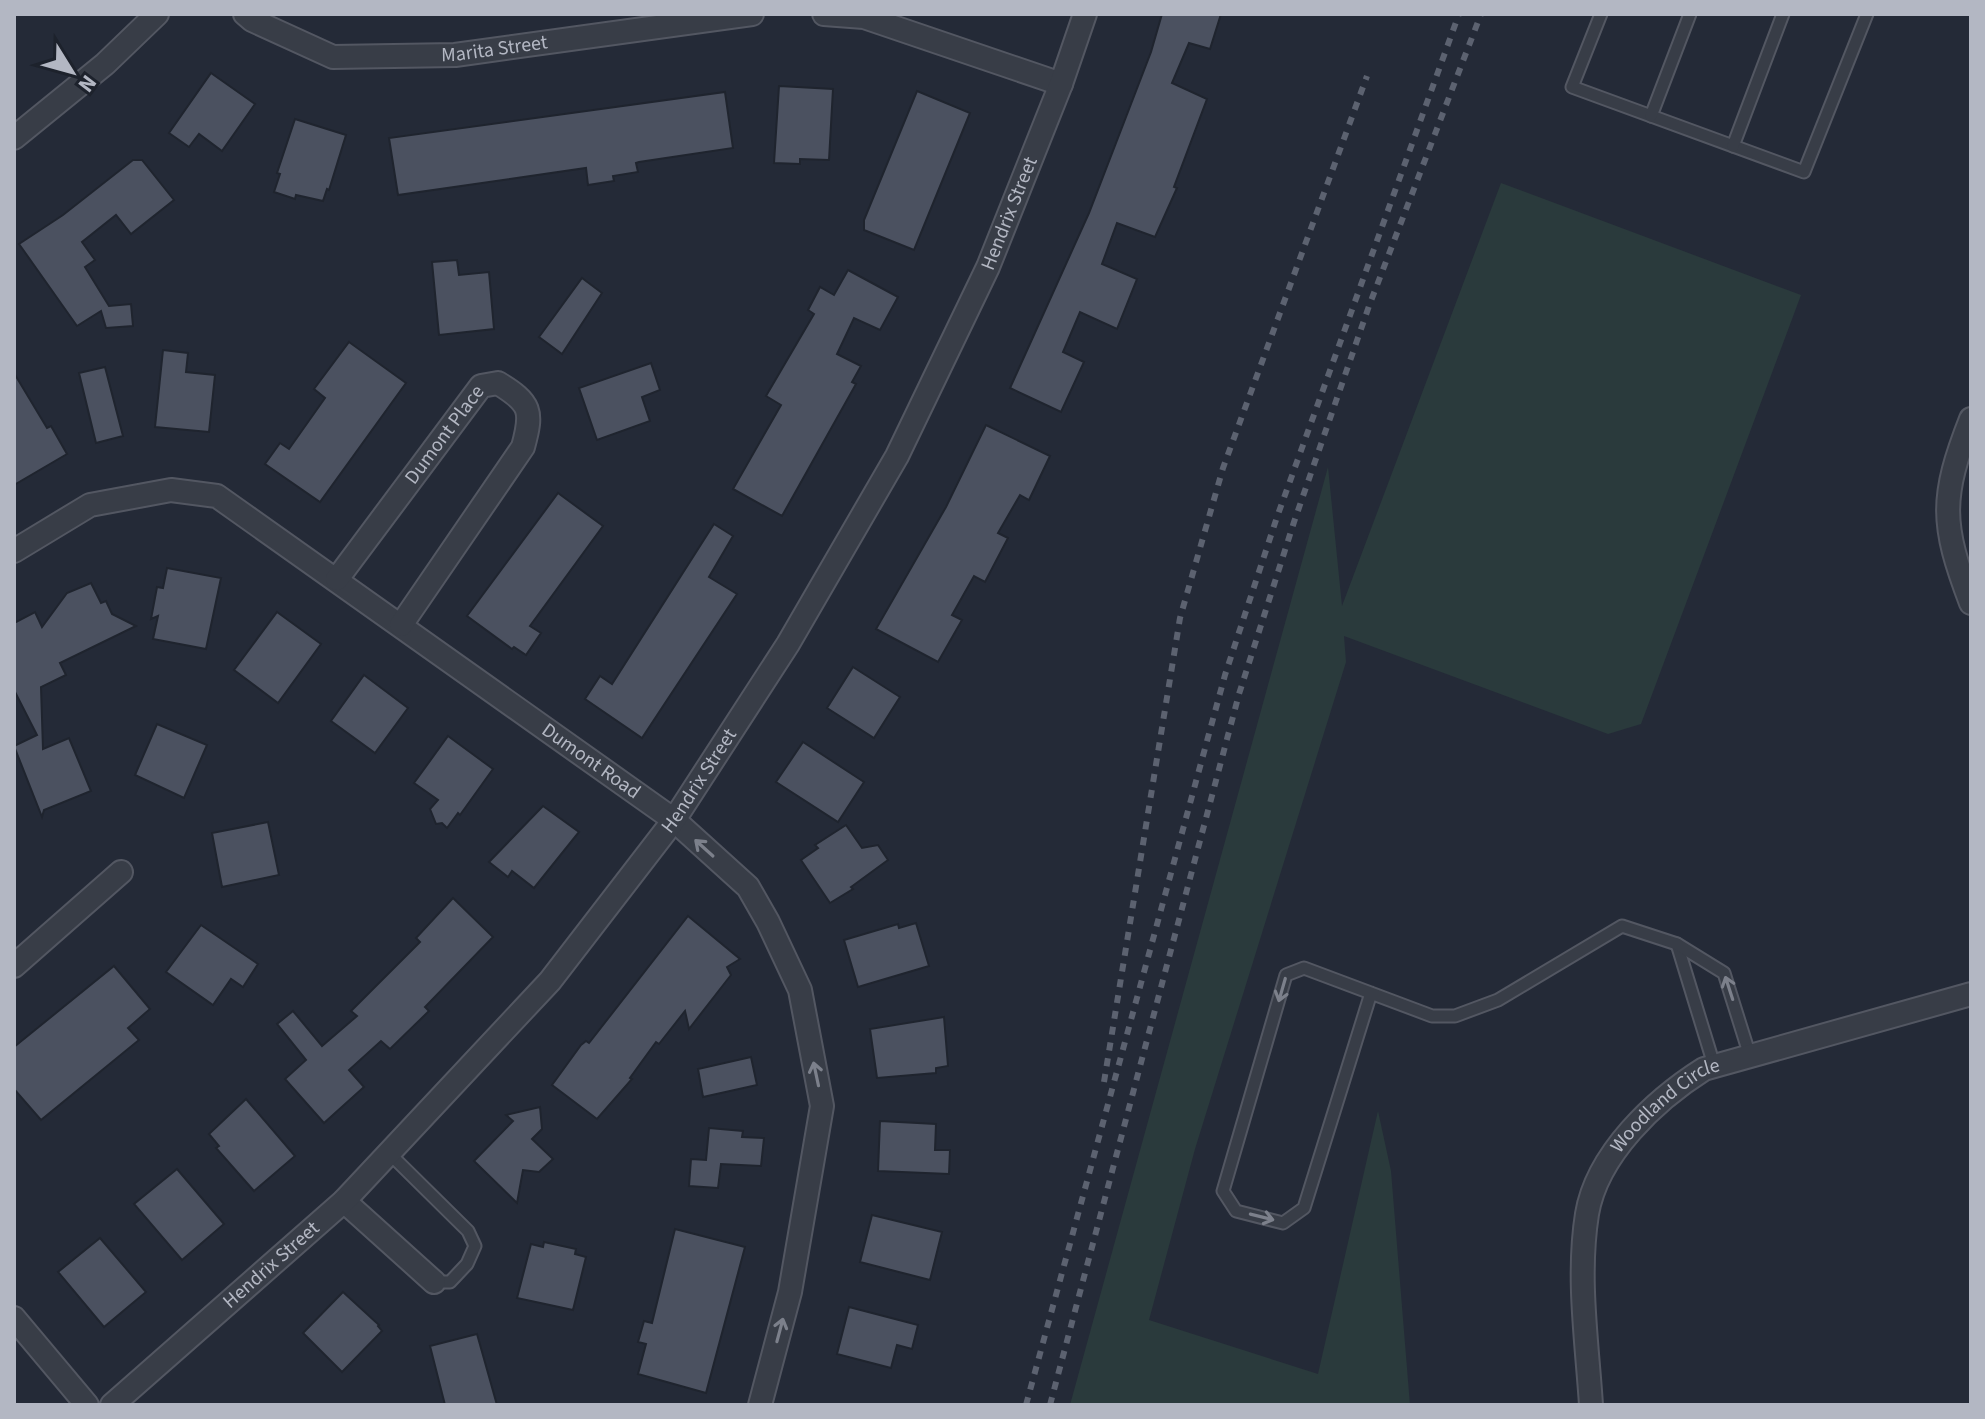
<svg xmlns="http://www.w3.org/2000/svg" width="1985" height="1419" viewBox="0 0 1985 1419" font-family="'Source Sans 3',sans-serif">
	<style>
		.green { fill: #2a3a3c }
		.building { fill: #4b5160; stroke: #1f242e; stroke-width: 2 }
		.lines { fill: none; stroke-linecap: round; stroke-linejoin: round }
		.service-casing { stroke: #535762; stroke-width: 15 }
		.minor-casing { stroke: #535762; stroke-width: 26 }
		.service { stroke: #383d47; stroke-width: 11 }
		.minor { stroke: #383d47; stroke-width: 22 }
		.rail { stroke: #5c6270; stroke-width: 6; stroke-dasharray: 8 8; stroke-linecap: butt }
		.oneway { stroke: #7c808b }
		.labels { text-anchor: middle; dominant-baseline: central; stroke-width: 6; stroke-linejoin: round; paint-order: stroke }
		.street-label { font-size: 20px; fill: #b3b7c3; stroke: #1d222c }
	</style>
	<rect width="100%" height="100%" fill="#242a37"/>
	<polygon class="green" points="1501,183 1801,295 1641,724 1608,734 1344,636 1346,662 1195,1149 1149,1320 1318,1374 1378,1111 1391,1171 1410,1405 1070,1405 1328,467 1342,606"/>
	<g class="building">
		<polygon points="1162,14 1221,14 1210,49 1189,43 1172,83 1207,99 1174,187 1177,188 1155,237 1117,223 1102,264 1137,279 1117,329 1080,312 1063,352 1084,362 1061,412 1010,388 1089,213 1151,52"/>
		<polygon points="211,73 255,104 222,151 199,134 189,147 169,133"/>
		<polygon points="779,86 833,89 829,160 800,159 800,164 774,163"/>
		<polygon points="917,91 970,113 914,250 864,230 864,220"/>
		<polygon points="725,92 733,148 639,162 636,163 638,172 613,176 614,181 588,185 586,168 398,195 389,138"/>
		<polygon points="295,119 346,135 329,190 327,189 323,201 296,195 295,199 274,192 280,174 277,173"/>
		<polygon points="133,160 142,160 174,200 131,234 116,215 82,242 95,260 85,267 109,306 131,304 133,326 106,328 101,311 77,326 19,244 63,215"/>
		<polygon points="457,260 459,275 489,272 494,329 439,335 432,262"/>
		<polygon points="848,270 898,297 880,330 854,318 837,354 861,366 852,382 856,384 782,516 733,489 781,405 766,396 814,314 808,310 820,287 834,295"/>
		<polygon points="582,278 602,293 562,354 539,337"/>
		<polygon points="349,342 406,383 320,502 265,464 280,443 289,449 325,398 314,389"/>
		<polygon points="163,350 188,353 186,372 215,375 209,432 155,427"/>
		<polygon points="651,363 660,390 642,397 650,421 597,440 579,388"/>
		<polygon points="105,367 123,436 96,443 79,373"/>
		<polygon points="14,373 47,428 51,426 67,454 14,485"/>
		<polygon points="986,425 1050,456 1029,500 1020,495 998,533 1008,538 985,582 974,576 952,615 962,620 938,662 876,629 946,507"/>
		<polygon points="558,493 603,526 530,626 541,633 526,655 514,647 512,649 467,616"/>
		<polygon points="714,524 733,536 709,577 737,594 642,738 585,699 600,676 612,684"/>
		<polygon points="167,568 221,578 206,649 153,639 158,616 151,619 157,587 163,588"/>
		<polygon points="91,583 101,603 106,601 112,614 136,626 60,663 66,675 41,687 43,749 69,738 91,791 44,810 42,817 14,746 37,735 14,690 14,623 35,612 42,627 67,593"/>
		<polygon points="277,612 321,644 278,703 234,670"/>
		<polygon points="853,667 900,697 874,738 827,708"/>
		<polygon points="364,675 408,708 375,753 331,721"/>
		<polygon points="157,724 207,745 184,798 135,775"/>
		<polygon points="448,736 493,769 460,815 458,813 447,828 442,823 436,824 430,809 438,800 414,783"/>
		<polygon points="803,742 864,782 838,822 776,782"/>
		<polygon points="543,806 579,832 534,888 512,871 508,877 489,862"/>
		<polygon points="268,822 279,875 222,887 212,833"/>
		<polygon points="846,825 862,848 878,845 888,860 851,887 853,889 830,903 801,860 818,848 815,845"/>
		<polygon points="453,898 493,937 425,1007 429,1011 390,1049 381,1041 349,1070 364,1087 324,1123 285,1079 306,1060 277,1024 293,1011 322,1046 357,1016 351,1011 420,942 416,938"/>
		<polygon points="688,916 740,959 727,967 731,975 689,1029 685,1011 659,1044 656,1042 630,1078 632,1079 597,1119 552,1085 581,1045 586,1041 589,1043"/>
		<polygon points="916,923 929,966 858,987 844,940 898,924 899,928"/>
		<polygon points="201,925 258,964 243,987 231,979 213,1005 166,972"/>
		<polygon points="114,966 150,1009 128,1028 139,1040 41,1120 14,1089 14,1047"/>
		<polygon points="944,1017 948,1066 936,1068 936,1073 877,1078 870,1029"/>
		<polygon points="751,1057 757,1085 703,1097 698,1069"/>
		<polygon points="246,1099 295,1156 254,1191 216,1148 219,1146 209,1134"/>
		<polygon points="540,1107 542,1129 532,1139 553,1159 539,1172 523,1170 517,1203 474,1161 513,1121 506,1115"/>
		<polygon points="880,1121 936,1124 935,1150 950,1150 949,1174 878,1171"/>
		<polygon points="709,1128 743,1131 742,1137 764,1138 761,1166 721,1164 718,1188 689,1186 691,1159 706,1160"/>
		<polygon points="177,1169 224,1224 182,1260 134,1204"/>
		<polygon points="872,1215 942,1232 930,1280 860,1262"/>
		<polygon points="675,1229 745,1247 706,1393 638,1374 646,1344 638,1342 644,1321 652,1323"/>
		<polygon points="100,1238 146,1292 104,1327 58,1272"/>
		<polygon points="544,1242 576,1249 575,1254 586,1257 573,1310 517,1298 531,1244 543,1247"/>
		<polygon points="343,1292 379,1325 378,1326 382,1331 342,1372 303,1333"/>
		<polygon points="849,1307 918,1325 912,1349 897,1345 891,1368 837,1354"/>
		<polygon points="477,1334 497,1405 445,1405 430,1346"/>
	</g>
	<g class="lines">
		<g class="service-casing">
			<g id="service">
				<polyline points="1601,14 1572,87 1804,172 1867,14"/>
				<polyline points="1651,116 1690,14"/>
				<polyline points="1733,146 1783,14"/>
				<polyline points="1677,944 1714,1065"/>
				<polyline points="1371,993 1304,1208 1283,1223 1236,1211 1223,1191 1286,975 1304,968 1432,1016 1455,1016 1498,1000 1622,926 1677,944 1724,973 1750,1056"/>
				<polyline points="389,1153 468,1231 475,1246 467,1264 450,1282 434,1282"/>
			</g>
		</g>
		<g class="minor-casing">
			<g id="minor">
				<path id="s1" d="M245 14 252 20 333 57 455 55 752 14"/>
				<polyline points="824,14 864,17 1061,84"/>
				<polyline points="14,138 105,64 157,14"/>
				<path d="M1971 419C1940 498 1941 524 1971 603"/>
				<path id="s2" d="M14 551 90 505 171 490 217 496 674 820 748 887 768 922 800 990 822 1106 790 1292 760 1405"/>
				<path id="s3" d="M337 579 481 386 498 383C531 403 533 411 523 447L401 625"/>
				<polyline points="14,966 121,872"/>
				<polyline points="344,1201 434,1282"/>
				<polyline points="14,1318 87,1405"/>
				<path id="s4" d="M112 1405 344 1201 550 981 674 820 788 644 897 456 988 267 1061 84 1085 14"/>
				<path id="s5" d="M1591 1405C1587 1342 1577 1277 1587 1214 1597 1154 1655 1100 1704 1069L1971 994"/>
			</g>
		</g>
		<use href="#service" class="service"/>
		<use href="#minor" class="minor"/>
		<g class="rail">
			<polyline points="1104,1082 1180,618 1223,468 1367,76"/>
			<polyline points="1026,1405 1225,675 1277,517 1459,14"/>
			<polyline points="1050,1405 1239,694 1294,522 1369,306 1481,14"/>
		</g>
	</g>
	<defs><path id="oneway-shaft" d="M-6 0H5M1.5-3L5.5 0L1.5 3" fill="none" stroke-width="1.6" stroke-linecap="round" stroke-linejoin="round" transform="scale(2)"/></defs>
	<g class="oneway">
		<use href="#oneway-shaft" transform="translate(704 848) rotate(-138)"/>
		<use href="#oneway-shaft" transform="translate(1729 988) rotate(-108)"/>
		<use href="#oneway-shaft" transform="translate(1282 990) rotate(106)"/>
		<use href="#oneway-shaft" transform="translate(816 1074) rotate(-102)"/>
		<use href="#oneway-shaft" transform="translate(1262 1217) rotate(14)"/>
		<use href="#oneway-shaft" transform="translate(780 1330) rotate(-75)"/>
	</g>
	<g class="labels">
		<g class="street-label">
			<text stroke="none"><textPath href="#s1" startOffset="260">Marita Street</textPath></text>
			<text stroke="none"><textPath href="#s4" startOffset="1508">Hendrix Street</textPath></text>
			<text stroke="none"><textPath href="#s3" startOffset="180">Dumont Place</textPath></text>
			<text stroke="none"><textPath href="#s2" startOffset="676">Dumont Road</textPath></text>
			<text stroke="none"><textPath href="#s4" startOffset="860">Hendrix Street</textPath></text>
			<text stroke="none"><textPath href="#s5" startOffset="330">Woodland Circle</textPath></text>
			<text stroke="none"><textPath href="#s4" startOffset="212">Hendrix Street</textPath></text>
		</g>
	</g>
	<rect width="1985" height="1419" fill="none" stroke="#b3b7c3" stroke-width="32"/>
	<g transform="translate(72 72) rotate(127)" stroke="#1d222c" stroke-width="6" paint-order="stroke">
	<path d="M0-6L14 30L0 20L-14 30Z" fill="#b3b7c3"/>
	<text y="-12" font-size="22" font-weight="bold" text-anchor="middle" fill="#b3b7c3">N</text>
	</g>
</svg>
